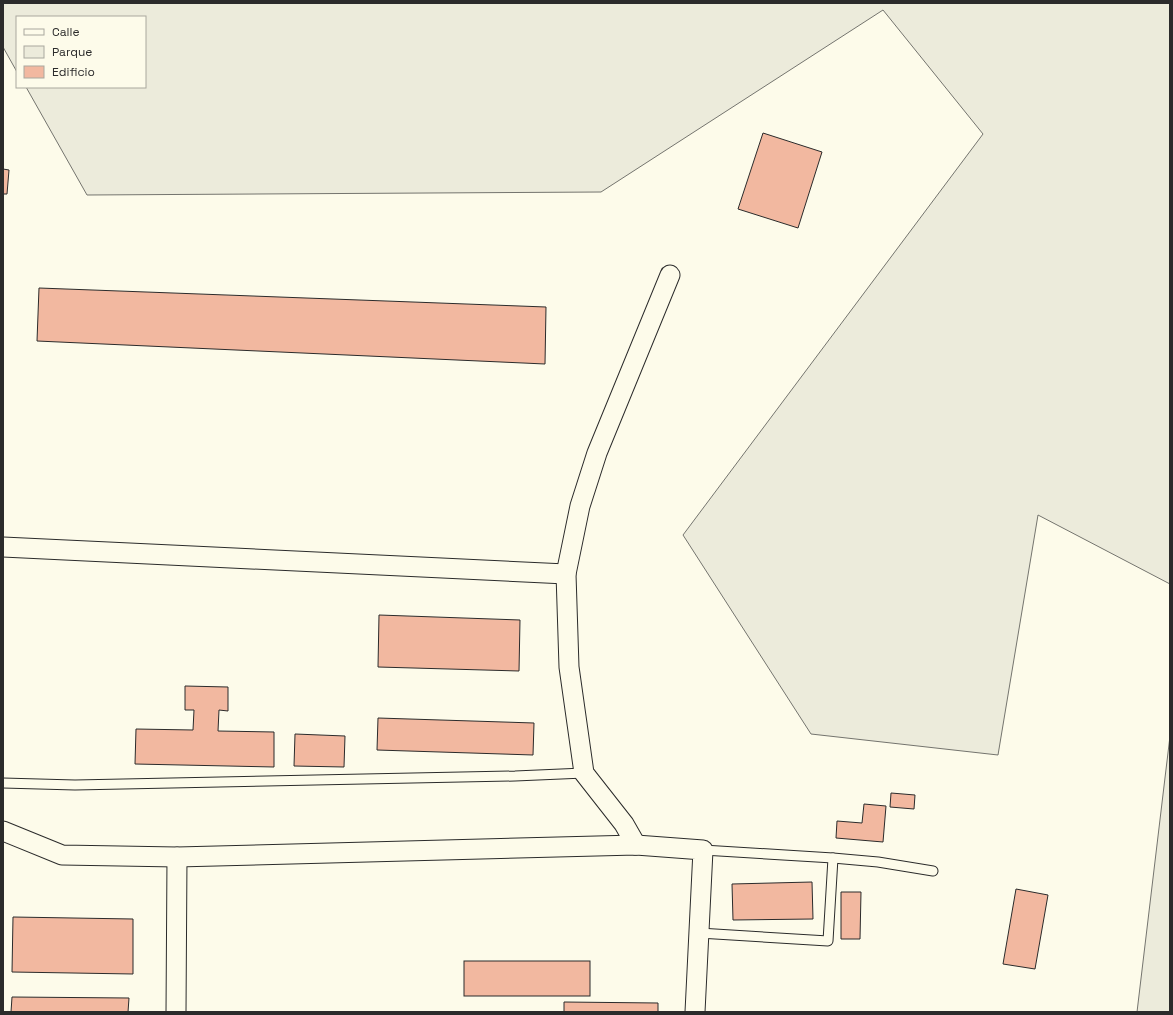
<svg xmlns="http://www.w3.org/2000/svg" width="1173" height="1015" viewBox="0 0 1173 1015" font-family="'Space Grotesk',sans-serif">
	<style>
		.green { fill: #ecebdb; stroke: #74746e }
		.building { fill: #f2b8a0; stroke: #2b2b2b }
		.lines { fill: none; stroke-linecap: round; stroke-linejoin: round }
		.service-casing { stroke: #2b2b2b; stroke-width: 11 }
		.minor-casing { stroke: #2b2b2b; stroke-width: 21 }
		.service { stroke: #fdfbea; stroke-width: 9 }
		.minor { stroke: #fdfbea; stroke-width: 19 }
	</style>
	<rect width="100%" height="100%" fill="#fdfbea"/>
	<g class="green">
		<polygon points="3,3 1170,3 1170,584 1038,515 998,755 811,734 683,535 983,134 883,10 601,192 87,195 26,87 145,87 145,17 17,17 17,72 3,47"/>
		<polygon points="1170,736 1170,1012 1137,1012"/>
	</g>
	<g class="building">
		<polygon points="763,133 822,152 798,228 738,209"/>
		<polygon points="3,169 9,170 7,194 3,194"/>
		<polygon points="39,288 546,307 545,364 37,341"/>
		<polygon points="379,615 520,620 519,671 378,667"/>
		<polygon points="185,686 228,687 228,711 219,710 218,731 274,732 274,767 135,764 136,729 193,730 194,710 185,710"/>
		<polygon points="378,718 534,723 533,755 377,750"/>
		<polygon points="295,734 345,736 344,767 294,766"/>
		<polygon points="891,793 915,795 914,809 890,807"/>
		<polygon points="864,804 886,806 883,842 836,838 837,821 862,823"/>
		<polygon points="812,882 813,919 733,920 732,884"/>
		<polygon points="1016,889 1048,895 1035,969 1003,964"/>
		<polygon points="841,892 861,892 860,939 841,939"/>
		<polygon points="13,917 133,919 133,974 12,972"/>
		<rect x="464" y="961" width="126" height="35"/>
		<polygon points="12,997 129,998 128,1012 11,1012"/>
		<polygon points="564,1002 658,1003 658,1012 564,1012"/>
	</g>
	<g class="lines">
		<g class="service-casing">
			<g id="service">
				<polyline points="3,783 75,785 515,776 584,773"/>
				<polyline points="703,850 833,858 878,862 933,871"/>
				<polyline points="699,933 828,941 833,858"/>
			</g>
		</g>
		<g class="minor-casing">
			<g id="minor">
				<polyline points="3,547 566,574"/>
				<polyline points="3,831 62,855 177,857 636,845 703,850 695,1012"/>
				<polyline points="636,845 624,824 584,773 569,667 566,574 580,506 597,453 670,275"/>
				<polyline points="176,1012 177,857"/>
			</g>
		</g>
		<use href="#service" class="service"/>
		<use href="#minor" class="minor"/>
	</g>
	<rect width="1173" height="1015" fill="none" stroke="#2b2b2b" stroke-width="8"/>
	<rect x="16" y="16" width="130" height="72" fill="#fdfbea" stroke="#a9a89e"/>
	<rect x="24" y="29" width="20" height="6" fill="#fdfbea" stroke="#a9a89e"/>
	<text x="52" y="36" font-size="12" fill="#2b2b2b">Calle</text>
	<rect x="24" y="46" width="20" height="12" fill="#ecebdb" stroke="#a9a89e"/>
	<text x="52" y="56" font-size="12" fill="#2b2b2b">Parque</text>
	<rect x="24" y="66" width="20" height="12" fill="#f2b8a0" stroke="#a9a89e"/>
	<text x="52" y="76" font-size="12" fill="#2b2b2b">Edificio</text>
</svg>
